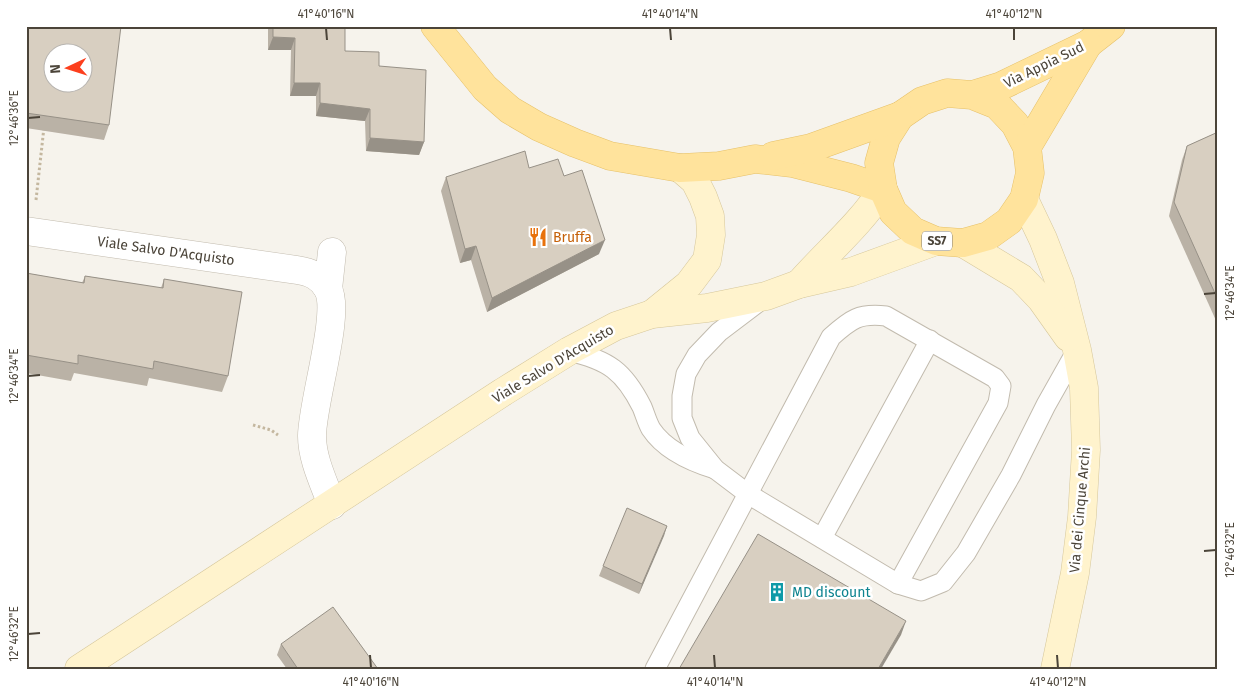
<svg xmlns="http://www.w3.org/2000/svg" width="1244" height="695" viewBox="0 0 1244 695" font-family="'Fira Sans',sans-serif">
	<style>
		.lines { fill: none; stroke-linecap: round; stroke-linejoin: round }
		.lane-casing { stroke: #c2bbae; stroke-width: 21 }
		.street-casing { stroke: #c2bbae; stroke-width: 29 }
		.secondary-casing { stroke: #d6c79b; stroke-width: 29 }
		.primary-casing { stroke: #e6c16a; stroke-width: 29 }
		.path { stroke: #c4b79f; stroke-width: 3; stroke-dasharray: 2.5 2.5; stroke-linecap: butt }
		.lane { stroke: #fff; stroke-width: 19 }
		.street { stroke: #fff; stroke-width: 28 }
		.secondary { stroke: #fff3cd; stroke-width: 28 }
		.primary { stroke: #ffe39c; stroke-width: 28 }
		.wall { fill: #bab2a6 }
		.shaded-wall { fill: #979187 }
		.building { fill: #d8cfc1; stroke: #979187; fill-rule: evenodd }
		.ticks { fill: none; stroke: #4b4439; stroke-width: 2 }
		.labels { text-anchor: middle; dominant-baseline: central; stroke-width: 5; stroke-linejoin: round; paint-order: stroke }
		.shield { fill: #fff; stroke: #817c74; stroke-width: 1 }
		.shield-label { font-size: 12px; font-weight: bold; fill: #4b4439 }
		.street-label { font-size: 14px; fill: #4b4439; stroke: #fff }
		.food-label { font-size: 14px; fill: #c56008; stroke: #fff; text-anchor: start }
		.culture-label { font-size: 14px; fill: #0d838f; stroke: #fff; text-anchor: start }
		.neatline { fill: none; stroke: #4b4439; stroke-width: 2 }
		.ticks-label { font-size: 12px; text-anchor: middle; fill: #4b4439 }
	</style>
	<rect width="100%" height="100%" fill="#f6f3ec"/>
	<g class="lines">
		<g class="lane-casing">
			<g id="lane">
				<polyline points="761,300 719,332 697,355 686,374 682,396 682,418 690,438 715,469 748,494 898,584 921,591 943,582 966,553 1011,475 1046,405 1077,350"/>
				<path d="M569 351C608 360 624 371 642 407 645 414 647 422 651 429 665 450 692 462 715 469"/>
				<polyline points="822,538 930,340"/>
				<path d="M655 669 831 337C851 319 859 313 886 316L995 378 1001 386 998 403 898 584"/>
			</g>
		</g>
		<g class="street-casing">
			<g id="street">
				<path d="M26 231 297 270C310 272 321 276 328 289 341 313 312 403 312 436 312 459 324 483 332 505"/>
				<polyline points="328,289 332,252"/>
			</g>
		</g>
		<g class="secondary-casing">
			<g id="secondary">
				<polyline points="1024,199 1043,239 1060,283 1077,350 1084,388 1086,450 1082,517 1075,573 1055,669"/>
				<polyline points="963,243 1021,278 1041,299 1068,337"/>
				<path d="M799 284C827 252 860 225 883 189"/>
				<polyline points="652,314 689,284 707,260 711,235 710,216 703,197 695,181 680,168"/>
				<polyline points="79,669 503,392 569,351 616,326 652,314 707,308 766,296 799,284 851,272 936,241"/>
			</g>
		</g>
		<g class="primary-casing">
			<g id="primary">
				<polyline points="435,26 485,88 510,110 539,127 575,143 610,156 680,168 719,166 755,159 792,163 851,178 883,189"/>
				<polyline points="972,95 997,105 1015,124 1027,147 1030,173 1024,199 1009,221 988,236 963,243 936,241 913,231 893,212 883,189 879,163 886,138 900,116 922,101 947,93 972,95 1001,86 1088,44 1111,26"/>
				<polyline points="1027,147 1088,44"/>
				<polyline points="773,156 811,148 900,116"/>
			</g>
		</g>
		<g class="path">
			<polyline points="36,200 44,127"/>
			<polyline points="253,425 271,430 278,435"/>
		</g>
		<use href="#lane" class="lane"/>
		<use href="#street" class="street"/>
		<use href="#secondary" class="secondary"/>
		<use href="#primary" class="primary"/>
	</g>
	<g class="wall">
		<polygon points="26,26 109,125 104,140 26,128"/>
		<polygon points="268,26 345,26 345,51 379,66 424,142 419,155 366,151 365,121 316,116 316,96 290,96 291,50 268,50"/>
		<polygon points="1218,132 1218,325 1169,216 1182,160 1187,146"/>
		<polygon points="529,168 564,176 599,254 487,312 471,260 460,263 441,191 446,177"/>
		<polygon points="26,273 82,283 85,276 161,288 164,279 228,376 222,392 149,378 147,386 74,373 71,381 26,373"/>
		<polygon points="667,526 639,594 599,576 603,566"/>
		<polygon points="281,644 378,669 287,669 277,655"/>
	</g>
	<g class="shaded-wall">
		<polygon points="273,37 295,38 291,50 268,50"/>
		<polygon points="294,83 320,83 316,96 290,96"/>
		<polygon points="320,103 370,109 365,121 316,116"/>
		<polygon points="370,138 424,142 419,155 366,151"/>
		<polygon points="605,240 599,254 487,312 492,298"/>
		<polygon points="476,246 471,260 460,263 465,249"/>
		<polygon points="667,526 664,536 639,594 642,584"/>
		<polygon points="906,621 901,635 881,669 878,669"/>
	</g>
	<g class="building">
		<path d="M26 26H121L109 125 26 113ZM52 52H82V82H52Z"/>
		<polygon points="273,26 345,26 345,51 379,52 379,66 426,70 424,142 370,138 370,109 320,103 320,83 294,83 295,38 273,37"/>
		<polygon points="1218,132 1218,300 1174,202 1187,146"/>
		<polygon points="525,151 529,168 558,159 564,176 582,170 605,240 492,298 476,246 465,249 446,177"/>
		<polygon points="26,273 84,283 85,276 163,288 164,279 242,292 228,376 154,361 153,369 78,355 78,364 26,355"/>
		<polygon points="627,508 667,526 642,584 603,566"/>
		<polygon points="758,534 906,621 878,669 679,669"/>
		<polygon points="333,607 378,669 298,669 281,644"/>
	</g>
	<path class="ticks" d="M326 28 327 40M670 28 671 40M1014 28V40M28 118 40 117M1204 294 1216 293M28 376 40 375M1204 551 1216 550M28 634 40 633M370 655 371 668M714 655 715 668M1057 655 1058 668"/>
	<defs>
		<g id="restaurant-bare" transform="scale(1.5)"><path d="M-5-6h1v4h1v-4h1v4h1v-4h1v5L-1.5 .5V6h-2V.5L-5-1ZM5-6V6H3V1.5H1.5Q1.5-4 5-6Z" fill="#e8710a" stroke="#fff" stroke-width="2.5" paint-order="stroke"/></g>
		<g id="building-bare" transform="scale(1.5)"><path d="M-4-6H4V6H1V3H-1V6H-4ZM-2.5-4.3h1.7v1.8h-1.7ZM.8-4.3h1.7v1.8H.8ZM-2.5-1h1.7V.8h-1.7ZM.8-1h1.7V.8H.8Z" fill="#0f9aa8" stroke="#fff" stroke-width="2.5" paint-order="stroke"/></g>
	</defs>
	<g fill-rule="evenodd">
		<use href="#restaurant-bare" x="538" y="237"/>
		<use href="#building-bare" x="777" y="592"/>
	</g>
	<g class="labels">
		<rect class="shield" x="922" y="231.5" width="30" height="19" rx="4"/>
		<g class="shield-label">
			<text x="937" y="241">SS7</text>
		</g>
		<g class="street-label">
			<text transform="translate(1044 65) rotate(-26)">Via Appia Sud</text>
			<text transform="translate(166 251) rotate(8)">Viale Salvo D'Acquisto</text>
			<text transform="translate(553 364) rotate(-31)">Viale Salvo D'Acquisto</text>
			<text transform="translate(1080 510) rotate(-85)">Via dei Cinque Archi</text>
		</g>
		<g class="food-label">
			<text x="553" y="237">Bruffa</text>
		</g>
		<g class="culture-label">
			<text x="792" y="592">MD discount</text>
		</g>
	</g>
	<rect width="1244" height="695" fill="none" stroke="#ffffff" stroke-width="55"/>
	<g transform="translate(68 68) rotate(266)"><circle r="24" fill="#ffffff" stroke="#b7b4b0"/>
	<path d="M0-4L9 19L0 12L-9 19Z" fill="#fc3f1d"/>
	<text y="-8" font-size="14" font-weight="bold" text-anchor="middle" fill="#4b4439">N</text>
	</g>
	<rect x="28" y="28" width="1188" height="640" class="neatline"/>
	<g class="ticks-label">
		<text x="326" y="18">41°40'16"N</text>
		<text x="670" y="18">41°40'14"N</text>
		<text x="1014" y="18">41°40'12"N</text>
		<text transform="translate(14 118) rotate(-90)" y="4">12°46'36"E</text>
		<text transform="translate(1230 293) rotate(-90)" y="4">12°46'34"E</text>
		<text transform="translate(14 376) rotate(-90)" y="4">12°46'34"E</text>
		<text transform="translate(1230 550) rotate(-90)" y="4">12°46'32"E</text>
		<text transform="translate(14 634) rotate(-90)" y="4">12°46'32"E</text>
		<text x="371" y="686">41°40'16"N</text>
		<text x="715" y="686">41°40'14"N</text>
		<text x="1058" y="686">41°40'12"N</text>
	</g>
</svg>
